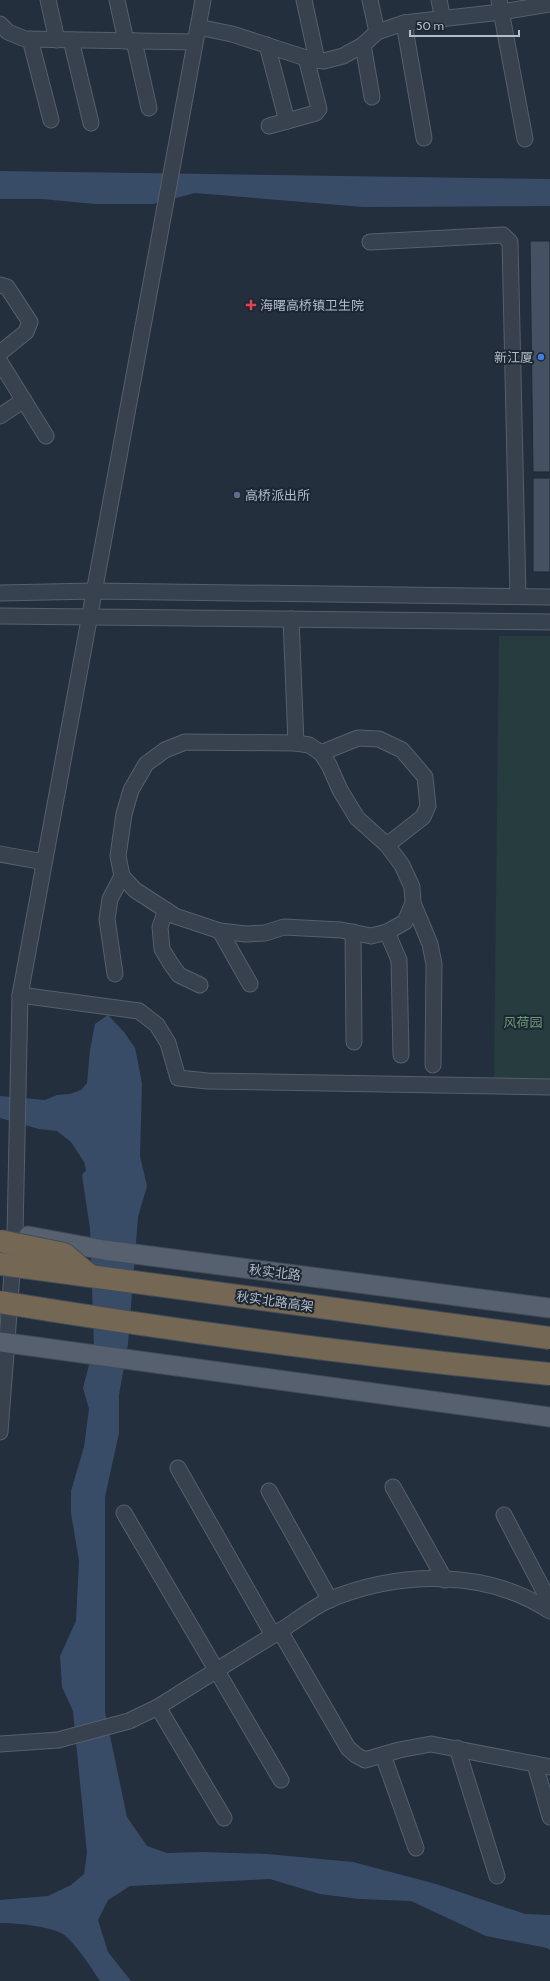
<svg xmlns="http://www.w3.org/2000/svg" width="550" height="1981" viewBox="0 0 550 1981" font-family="Cabin,'Noto Sans SC',sans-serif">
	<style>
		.green { fill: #263c3f }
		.water { fill: #394c67 }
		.building { fill: #455162; stroke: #1f2835 }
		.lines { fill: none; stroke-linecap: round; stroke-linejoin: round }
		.minor-casing { stroke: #565f6c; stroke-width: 17 }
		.major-casing { stroke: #414a57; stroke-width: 21 }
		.minor { stroke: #38414e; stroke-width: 15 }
		.major { stroke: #56606e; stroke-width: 19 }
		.highway-bridge-casing { stroke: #434c59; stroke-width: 24; stroke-linecap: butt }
		.highway-bridge { stroke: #746855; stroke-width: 22 }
		.health-dot { fill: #e0444e; stroke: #1d2633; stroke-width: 1.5 }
		.shop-dot { fill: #3f7fe0; stroke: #1d2633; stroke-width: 1.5 }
		.service-dot { fill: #5c6f8a; stroke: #1d2633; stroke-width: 1.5 }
		.labels { text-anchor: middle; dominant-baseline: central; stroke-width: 4; stroke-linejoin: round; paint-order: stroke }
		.poi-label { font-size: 13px; fill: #b4bcc9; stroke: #1d2633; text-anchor: start }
		.park-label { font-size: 13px; fill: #6b9a76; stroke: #1d2633 }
		.street-label { font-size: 13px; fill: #b4bcc9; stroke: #1d2633 }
	</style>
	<rect width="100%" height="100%" fill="#242f3e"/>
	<polygon class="green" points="499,636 550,636 550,1081 494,1081"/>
	<g class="water">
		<polygon points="0,171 550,179 550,206 363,207 195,193 153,204 95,204 42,199 0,199"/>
		<path d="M108 1015 124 1032 135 1048 142 1083 140 1156 147 1186 138 1217 128 1344 119 1395V1433L105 1497V1712L127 1817 147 1846 167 1853 204 1852 267 1854 353 1862 436 1884 525 1914 550 1915V1950L547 1948 486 1936 411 1901 359 1899 320 1894 270 1879 130 1886 108 1900 98 1920 108 1952 131 1981H100C93 1970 72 1938 61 1933 46 1926 17 1923 0 1923V1900L48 1896 71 1885 84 1874 87 1853 73 1711 62 1687 60 1656 76 1621 79 1561 71 1513V1491L84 1447 89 1409 83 1388 94 1346 90 1229 82 1175 86 1170 84 1162 71 1142 57 1131 39 1129 0 1118V1096L45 1100 57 1095 70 1094 81 1090 87 1083 90 1050 95 1024Z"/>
	</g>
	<g class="building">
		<polygon points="530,241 550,241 550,472 533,472"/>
		<rect x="533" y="478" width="17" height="94"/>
	</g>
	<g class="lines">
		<g class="minor-casing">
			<g id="minor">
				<polyline points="48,0 57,40"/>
				<polyline points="117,0 126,41"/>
				<polyline points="304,0 317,60"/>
				<polyline points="370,0 377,32"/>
				<polyline points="439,0 443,19"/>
				<polyline points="499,0 525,139"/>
				<polyline points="404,23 424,138"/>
				<polyline points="0,24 8,32 25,39 195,42"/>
				<polyline points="198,27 232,34 306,58 324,61 343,56 363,45 377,32 404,23 501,12 550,4"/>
				<polyline points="30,39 51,120"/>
				<polyline points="71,40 91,123"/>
				<polyline points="134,41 149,108"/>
				<polyline points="267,45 287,121"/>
				<polyline points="363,45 372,97"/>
				<polyline points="269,126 316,113 319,109 306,58"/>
				<polyline points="370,242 503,235 510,242 518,596"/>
				<polyline points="0,285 7,287 30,322 26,332 0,353"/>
				<polyline points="0,362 46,436"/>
				<polyline points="0,416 24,400"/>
				<polyline points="0,593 94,591 550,597"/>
				<polyline points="0,616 550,622"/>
				<polyline points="291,619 296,743"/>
				<polygon points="185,742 296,743 309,745 321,753 329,765 340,790 357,818 387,845 402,865 412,887 413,903 405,922 387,932 371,936 341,930 284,927 265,933 246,934 220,931 175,916 135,890 122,876 118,856 124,814 131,790 146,764 165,750"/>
				<polyline points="321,753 358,738 379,739 402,750 425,777 428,806 423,817 387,845"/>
				<polyline points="0,854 44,862"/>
				<polyline points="413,903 430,944 434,964 433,1065"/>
				<polyline points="166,910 160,927 162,949 171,964 179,975 200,985"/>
				<polyline points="220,931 250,984"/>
				<polyline points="353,932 354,1042"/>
				<polyline points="387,932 399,960 401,1055"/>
				<polyline points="115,974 107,919 110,899 122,876"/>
				<polyline points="20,995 139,1011 157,1025 168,1043 178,1078 208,1081 550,1087"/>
				<polyline points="0,1432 15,1234 20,995 203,0"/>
				<polyline points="178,1468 273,1635"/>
				<polyline points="393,1487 445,1580"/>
				<polyline points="269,1491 330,1600"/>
				<polyline points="124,1513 281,1780"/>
				<polyline points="504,1515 547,1597 547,1609"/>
				<polyline points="280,1631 348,1748 356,1755 365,1760 399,1750 431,1744 550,1767"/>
				<polyline points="158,1707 224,1818"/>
				<path d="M0 1744 58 1740 129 1721 158 1707C199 1681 239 1656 280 1631 296 1621 313 1607 331 1599 401 1571 486 1569 550 1611"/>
				<polyline points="457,1748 497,1876"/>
				<polyline points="383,1755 416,1848"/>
				<polyline points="535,1764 550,1817"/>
			</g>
		</g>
		<g class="major-casing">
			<g id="major">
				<polyline points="28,1236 104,1250 550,1308"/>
				<polyline points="0,1342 550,1417"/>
			</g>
		</g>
		<use href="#minor" class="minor"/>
		<use href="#major" class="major"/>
		<g class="highway-bridge-casing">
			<g id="highway-bridge">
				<polyline points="0,1241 64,1254 90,1276"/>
				<polyline points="0,1264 550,1338"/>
				<path d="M0 1302C182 1332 366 1356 550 1374"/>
			</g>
		</g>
		<use href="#highway-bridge" class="highway-bridge"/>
	</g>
	<path class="health-dot" d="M249 299h4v4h4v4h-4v4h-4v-4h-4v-4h4z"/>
	<circle class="shop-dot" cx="541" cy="357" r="4"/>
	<circle class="service-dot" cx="237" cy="495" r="4"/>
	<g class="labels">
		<g class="poi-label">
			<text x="260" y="305">海曙高桥镇卫生院</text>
			<text x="533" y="357" text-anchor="end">新江厦</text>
			<text x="245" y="495">高桥派出所</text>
		</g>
		<g class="park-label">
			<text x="523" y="1022">风荷园</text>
		</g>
		<g class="street-label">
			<text transform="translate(275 1272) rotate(7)">秋实北路</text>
			<text transform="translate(275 1301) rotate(8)">秋实北路高架</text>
		</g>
	</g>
	<path d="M410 30v6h109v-6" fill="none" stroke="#b4bcc9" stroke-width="2"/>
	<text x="416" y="30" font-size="12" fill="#b4bcc9" stroke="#1d2633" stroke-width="3" paint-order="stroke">50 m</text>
</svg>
